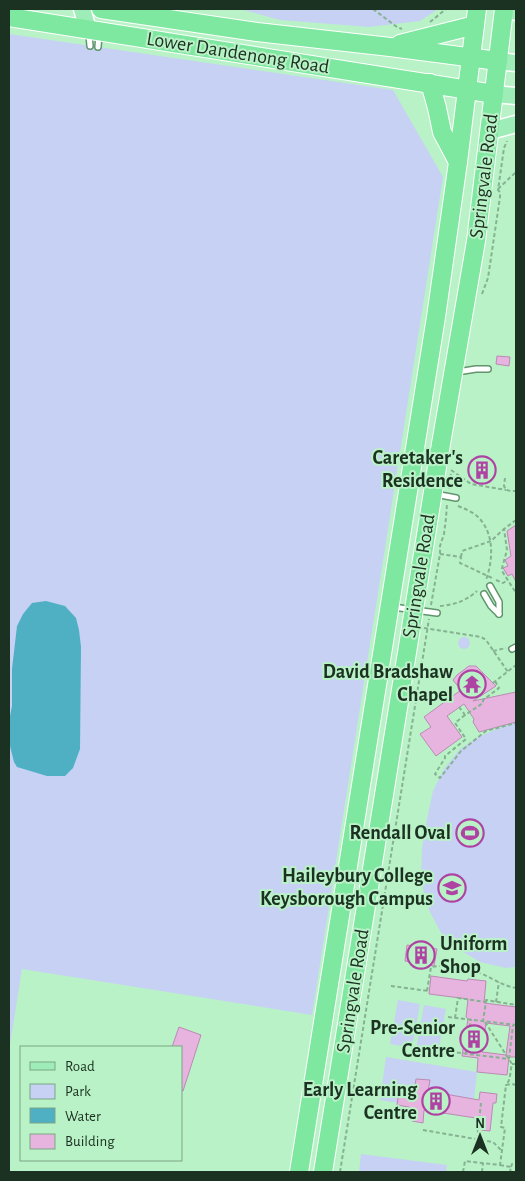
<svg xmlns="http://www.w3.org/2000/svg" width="525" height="1181" viewBox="0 0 525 1181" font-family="'Alegreya Sans',sans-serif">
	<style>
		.green { fill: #c6d1f4 }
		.water { fill: #4fb0c3 }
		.building { fill: #e7b4df; stroke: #bb8ab4; fill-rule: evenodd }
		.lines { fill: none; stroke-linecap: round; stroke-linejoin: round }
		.service-casing { stroke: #61956e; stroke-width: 8 }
		.primary-casing { stroke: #fff; stroke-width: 19 }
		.trunk-casing { stroke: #fff; stroke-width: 20 }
		.path { stroke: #85b290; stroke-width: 2; stroke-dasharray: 4 2.5; stroke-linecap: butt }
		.service { stroke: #fff; stroke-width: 5 }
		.primary { stroke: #9eedb8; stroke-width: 16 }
		.trunk { stroke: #7ee7a0; stroke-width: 18 }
		.labels { text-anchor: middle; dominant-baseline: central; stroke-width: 4; stroke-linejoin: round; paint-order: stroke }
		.street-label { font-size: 20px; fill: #1b3121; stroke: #baf2c7 }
		.poi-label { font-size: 20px; font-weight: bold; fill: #1b3121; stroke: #baf2c7; text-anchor: end }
	</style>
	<rect width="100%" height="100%" fill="#baf2c7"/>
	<g class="green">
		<polygon points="240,9 438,9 420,21 369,27 280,20"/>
		<polygon points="9,34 393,90 443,177 312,1015 22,969 9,1051"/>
		<circle cx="464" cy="643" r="6"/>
		<polygon points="511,723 516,723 516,967 506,968 480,962 460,950 441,933 429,910 421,882 422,848 427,819 433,791 444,769 459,750 476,738"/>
		<polygon points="398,1000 420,1004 412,1048 390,1044"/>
		<polygon points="424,1005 446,1009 438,1053 416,1049"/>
		<polygon points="386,1057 477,1072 474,1099 428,1091 429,1080 416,1079 414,1092 398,1103 380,1100"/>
		<polygon points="361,1154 447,1165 446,1172 359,1172"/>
	</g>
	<polygon class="water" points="46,601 65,606 76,618 79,630 81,647 80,749 73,768 65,776 47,776 17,767 14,762 10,746 9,721 12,706 12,669 17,626 23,614 32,603"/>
	<g class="building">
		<polygon points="497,356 510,357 509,366 496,364"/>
		<polygon points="471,460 494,463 492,480 469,477"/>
		<polygon points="516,525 516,582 512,574 508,576 503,568 508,566 505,560 511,556 507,531"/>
		<polygon points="469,666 476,666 496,686 473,701 516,692 516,722 479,732 473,722 474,719 464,704 447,716 462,737 436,756 420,734 431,727 424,717 461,690 453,680 457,675"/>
		<polygon points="407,945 437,949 434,966 405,961"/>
		<path d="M431 976 467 981 468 979 486 981 484 1003 516 1007V1057H509L507 1075 477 1072 478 1058 462 1056 468 1019 466 1017 468 999 429 994ZM486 1023 510 1026 506 1055 482 1052Z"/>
		<polygon points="179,1027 201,1035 183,1091 181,1091 181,1047 172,1047"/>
		<polygon points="416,1079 430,1080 428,1091 479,1100 480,1092 497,1094 496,1103 493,1103 490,1131 480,1130 482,1119 424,1110 423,1123 412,1121 413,1112 408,1111 409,1107 397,1105 399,1090 414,1092"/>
	</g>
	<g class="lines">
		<g class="service-casing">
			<g id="service">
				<polyline points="89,34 90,46"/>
				<polyline points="98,47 99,34"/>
				<polyline points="457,372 476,369 488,369"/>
				<polyline points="435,494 456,498"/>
				<polyline points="490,586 499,602 499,614"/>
				<polyline points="484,594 491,606 499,614"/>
				<polyline points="393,607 437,613"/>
				<polyline points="512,649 516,647"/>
			</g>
		</g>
		<g class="primary-casing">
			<g id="primary">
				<polyline points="82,9 88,29"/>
				<polyline points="516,9 516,12"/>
				<polyline points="498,61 516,63"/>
				<polyline points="494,94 516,96"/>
				<polyline points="490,131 516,124"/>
			</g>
		</g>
		<g class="trunk-casing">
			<g id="trunk">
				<polyline points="101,9 257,32 390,47 498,61"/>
				<polyline points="9,17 494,94"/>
				<polyline points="400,44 475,25"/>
				<polyline points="430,83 437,108 442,132 458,162"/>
				<polyline points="299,1172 436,317 458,162 477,9"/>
				<polyline points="323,1172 437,467 476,241 504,9"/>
			</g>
		</g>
		<g class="path">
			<polyline points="373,9 397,27 402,29"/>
			<polyline points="430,22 446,9"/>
			<polyline points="498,189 516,172"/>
			<polyline points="482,294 488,278 500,197 500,192 498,190 504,148 507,141"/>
			<polyline points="451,470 471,484 506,490"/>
			<polyline points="505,478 504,486 506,490 511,491 516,491"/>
			<polyline points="449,489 451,474"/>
			<path d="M458 506C465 509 473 512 478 517 495 534 493 560 486 580"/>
			<polyline points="516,520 504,529 507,550 502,568 502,571 516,593"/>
			<polyline points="440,554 461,557 460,563 492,578"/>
			<polyline points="461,557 462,551 491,541 504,529"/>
			<polyline points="496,580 503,583 508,580"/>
			<polyline points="431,605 440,554 440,546 444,534 446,518 447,504"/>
			<path d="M440 606C454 605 466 601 477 591"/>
			<polyline points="424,628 481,637 486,640 508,672"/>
			<polyline points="493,651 506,648"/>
			<polyline points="493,683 516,665"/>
			<polyline points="459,707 465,715 483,703 483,700 499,688 495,681"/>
			<polyline points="465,715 455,723 466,739 445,756 445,758 435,774 440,778 461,751 486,731 516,723"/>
			<polyline points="391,986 429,991"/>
			<path d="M427 991 431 967C448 964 464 965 480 973 492 978 503 986 516 988"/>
			<polyline points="486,1002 486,1000 516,1005"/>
			<polyline points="496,1002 499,982"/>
			<polyline points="448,1017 516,1025"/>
			<polyline points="455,1018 458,998 486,1002 483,1021"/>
			<polyline points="485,1022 512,1064"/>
			<polyline points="444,1051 509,1059"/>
			<polyline points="466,1053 471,1019"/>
			<polyline points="509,1059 513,1025"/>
			<path d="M516 1064H512C510 1071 511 1080 506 1085L512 1084 516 1085"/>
			<polyline points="423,1130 493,1142 502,1151"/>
			<polyline points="477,1139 481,1103"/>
			<polyline points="500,1165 511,1167 510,1172"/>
			<polyline points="511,1167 512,1164 516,1164"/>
			<polyline points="340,1172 429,619"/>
			<polyline points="463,1172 465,1161 500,1165 505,1128 501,1127 506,1085"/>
			<polyline points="482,1172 483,1163"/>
		</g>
		<use href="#service" class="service"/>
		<use href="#primary" class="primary"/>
		<use href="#trunk" class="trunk"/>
	</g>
	<defs>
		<g id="building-ring" transform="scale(1.4375)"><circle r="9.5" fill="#baf2c7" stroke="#ae43a3" stroke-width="1.5"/><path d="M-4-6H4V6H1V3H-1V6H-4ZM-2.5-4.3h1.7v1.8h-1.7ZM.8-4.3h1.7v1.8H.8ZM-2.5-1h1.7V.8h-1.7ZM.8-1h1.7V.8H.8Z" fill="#ae43a3"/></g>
		<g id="temple-ring" transform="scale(1.4375)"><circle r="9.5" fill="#baf2c7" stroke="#ae43a3" stroke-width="1.5"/><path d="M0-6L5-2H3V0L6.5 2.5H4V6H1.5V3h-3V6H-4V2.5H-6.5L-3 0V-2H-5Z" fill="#ae43a3"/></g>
		<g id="stadium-ring" transform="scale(1.4375)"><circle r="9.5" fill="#baf2c7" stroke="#ae43a3" stroke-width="1.5"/><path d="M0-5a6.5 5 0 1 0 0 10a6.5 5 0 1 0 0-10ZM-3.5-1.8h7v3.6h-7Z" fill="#ae43a3"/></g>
		<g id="school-ring" transform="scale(1.4375)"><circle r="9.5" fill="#baf2c7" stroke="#ae43a3" stroke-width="1.5"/><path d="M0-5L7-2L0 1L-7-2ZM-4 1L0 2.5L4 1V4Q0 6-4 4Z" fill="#ae43a3"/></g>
	</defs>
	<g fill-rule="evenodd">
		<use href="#building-ring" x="482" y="470"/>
		<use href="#temple-ring" x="472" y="684"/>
		<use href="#stadium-ring" x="470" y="833"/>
		<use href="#school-ring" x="452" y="888"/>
		<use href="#building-ring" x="421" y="955"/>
		<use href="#building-ring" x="474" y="1039"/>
		<use href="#building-ring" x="436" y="1101"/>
	</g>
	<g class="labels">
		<g class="street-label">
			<text transform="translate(238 53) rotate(9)">Lower Dandenong Road</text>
			<text transform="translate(484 176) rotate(-83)">Springvale Road</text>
			<text transform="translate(419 576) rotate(-81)">Springvale Road</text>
			<text transform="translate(353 991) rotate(-81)">Springvale Road</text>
		</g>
		<g class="poi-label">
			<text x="463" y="458">Caretaker's<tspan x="463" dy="23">Residence</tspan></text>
			<text x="453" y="672">David Bradshaw<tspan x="453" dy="23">Chapel</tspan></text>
			<text x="451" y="833">Rendall Oval</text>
			<text x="433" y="876">Haileybury College<tspan x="433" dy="23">Keysborough Campus</tspan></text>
			<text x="440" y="944" text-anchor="start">Uniform<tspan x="440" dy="23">Shop</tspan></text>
			<text x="455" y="1028">Pre-Senior<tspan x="455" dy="23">Centre</tspan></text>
			<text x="417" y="1090">Early Learning<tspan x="417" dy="23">Centre</tspan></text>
		</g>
	</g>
	<rect width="525" height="1181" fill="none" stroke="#1b3121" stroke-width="20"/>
	<rect x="20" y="1046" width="162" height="115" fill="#baf2c7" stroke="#7aa585"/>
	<rect x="30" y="1062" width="25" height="8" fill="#9eedb8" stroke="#7aa585"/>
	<text x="65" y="1071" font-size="15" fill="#1b3121">Road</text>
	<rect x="30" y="1084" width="25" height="15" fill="#c6d1f4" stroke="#7aa585"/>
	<text x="65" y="1096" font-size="15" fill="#1b3121">Park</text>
	<rect x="30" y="1108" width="25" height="15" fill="#4fb0c3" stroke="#7aa585"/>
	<text x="65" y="1121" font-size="15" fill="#1b3121">Water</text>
	<rect x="30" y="1134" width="25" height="15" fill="#e7b4df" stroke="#7aa585"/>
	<text x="65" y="1146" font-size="15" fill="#1b3121">Building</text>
	<g transform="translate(480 1136)" stroke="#baf2c7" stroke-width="4" paint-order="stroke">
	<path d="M0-4L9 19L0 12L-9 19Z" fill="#1b3121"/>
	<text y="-8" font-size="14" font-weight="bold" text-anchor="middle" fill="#1b3121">N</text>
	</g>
</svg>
